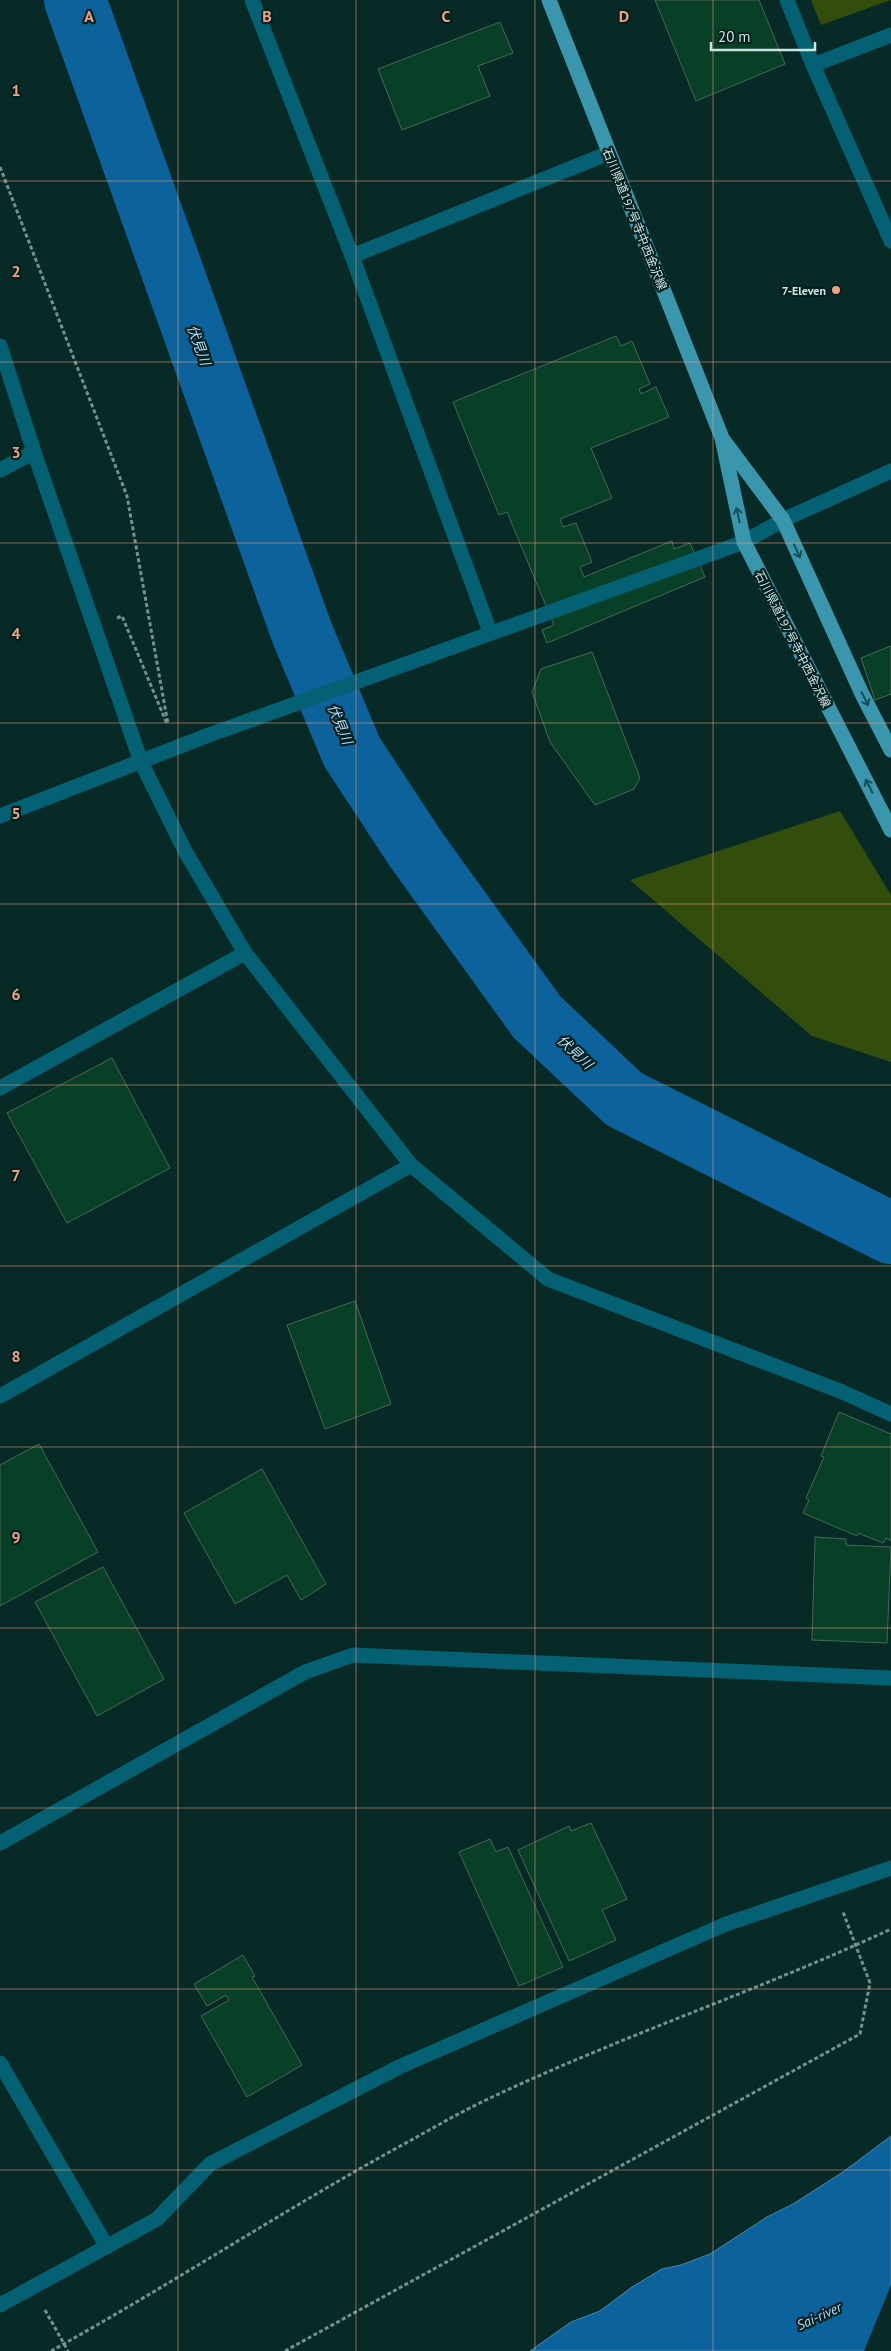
<svg xmlns="http://www.w3.org/2000/svg" width="891" height="2351" viewBox="0 0 891 2351" font-family="'PT Sans','Noto Sans JP',sans-serif">
	<style>
		.green { fill: #334d0c }
		.water { fill: #0c629b; stroke: #4689b0 }
		.pier { fill: #082a27 }
		.lines { fill: none; stroke-linecap: round; stroke-linejoin: round }
		.river { stroke: #0c629b; stroke-width: 62 }
		.building { fill: #073f27; stroke: #486855 }
		.path { stroke: #75908e; stroke-width: 3; stroke-dasharray: 4 2.5; stroke-linecap: butt }
		.minor { stroke: #036173; stroke-width: 15 }
		.major { stroke: #3a96ac; stroke-width: 15 }
		.oneway { stroke: #174f57 }
		.grid { fill: none; stroke: #f2a080; stroke-width: 1; stroke-opacity: 0.55 }
		.poi-dot { fill: #f2a080; stroke: #00201e; stroke-width: 2 }
		.labels { text-anchor: middle; dominant-baseline: central; stroke-width: 4.5; stroke-linejoin: round; paint-order: stroke }
		.street-label { font-size: 12px; fill: #cee4e2; stroke: #00201e }
		.poi-label { font-size: 12px; font-weight: bold; fill: #cee4e2; stroke: #00201e; text-anchor: end }
		.water-label { font-size: 14px; font-style: italic; fill: #b7dbfc; stroke: #00201e }
		.grid-label { font-size: 16px; text-anchor: middle; font-weight: bold; fill: #f2a080; stroke: #00201e; stroke-width: 4.5; stroke-linejoin: round; paint-order: stroke }
	</style>
	<rect width="100%" height="100%" fill="#082a27"/>
	<g class="green">
		<polygon points="811,0 891,0 821,25"/>
		<polygon points="840,811 891,895 891,1062 812,1036 630,880"/>
	</g>
	<polygon class="water" points="891,2136 891,2351 530,2351 571,2322 600,2311 632,2287 662,2269 681,2265 710,2254 767,2217 793,2204 843,2172"/>
	<polygon class="pier" points="891,2285 891,2351 864,2351"/>
	<g class="lines">
		<polyline class="river" points="75,0 302,633 352,752 415,848 537,1017 624,1099 891,1233"/>
	</g>
	<g class="building">
		<polygon points="655,0 759,0 785,64 696,101"/>
		<polygon points="500,22 513,53 478,66 490,96 402,130 378,69"/>
		<polygon points="616,336 621,346 632,341 650,384 639,389 641,394 656,387 669,417 591,448 612,498 560,519 563,527 576,523 592,562 580,567 584,577 672,541 674,549 690,543 705,577 547,643 542,630 554,625 507,512 499,515 453,402"/>
		<polygon points="891,646 891,694 875,700 861,658"/>
		<polygon points="592,652 640,778 634,789 595,805 550,742 532,692 541,669"/>
		<polygon points="112,1058 170,1168 67,1223 7,1113"/>
		<polygon points="355,1301 391,1404 325,1429 287,1325"/>
		<polygon points="839,1412 891,1434 891,1541 886,1538 883,1543 858,1533 857,1536 803,1513 809,1500 806,1498 824,1457 821,1456"/>
		<polygon points="39,1444 98,1552 0,1606 0,1465"/>
		<polygon points="262,1469 326,1584 301,1600 287,1575 235,1604 184,1513"/>
		<polygon points="815,1537 846,1539 846,1545 891,1547 887,1643 812,1640"/>
		<polygon points="103,1567 164,1679 97,1716 35,1602"/>
		<polygon points="591,1823 627,1899 602,1910 616,1940 569,1961 518,1850 569,1826 571,1831"/>
		<polygon points="490,1839 496,1852 508,1847 563,1967 519,1986 459,1852"/>
		<polygon points="243,1955 255,1976 252,1977 302,2065 247,2097 201,2016 229,2000 226,1995 207,2006 194,1984"/>
	</g>
	<g class="lines">
		<g class="path">
			<polyline points="0,167 127,496 168,724"/>
			<polyline points="117,618 122,616 167,724"/>
			<polyline points="45,2310 68,2351"/>
			<path d="M51 2351C174 2283 291 2205 415 2138 438 2125 461 2112 486 2100 618 2037 758 1991 891 1929"/>
			<polyline points="285,2351 860,2034 870,1983 843,1912"/>
		</g>
		<g class="minor">
			<polyline points="252,0 352,256 490,632"/>
			<polyline points="787,0 813,65 891,241"/>
			<polyline points="813,65 891,35"/>
			<polyline points="352,256 609,153"/>
			<polyline points="0,346 34,452 141,762 185,851 245,953 411,1165 548,1279 840,1391 891,1414"/>
			<polyline points="0,470 34,452"/>
			<polyline points="0,816 206,736 744,542 783,520 891,471"/>
			<polyline points="0,1088 245,953"/>
			<polyline points="0,1396 411,1165"/>
			<polyline points="0,1843 305,1672 353,1655 891,1678"/>
			<polyline points="0,2063 107,2247"/>
			<polyline points="0,2305 157,2219 210,2164 399,2067 726,1924 891,1868"/>
		</g>
		<g class="major">
			<polyline points="549,0 722,438 744,542 891,830"/>
			<polyline points="724,441 783,520 862,694 891,750"/>
		</g>
	</g>
	<defs><path id="oneway-shaft" d="M-6 0H5M1.5-3L5.5 0L1.5 3" fill="none" stroke-width="1.6" stroke-linecap="round" stroke-linejoin="round" transform="scale(1.25)"/></defs>
	<g class="oneway">
		<use href="#oneway-shaft" transform="translate(738 515) rotate(-102)"/>
		<use href="#oneway-shaft" transform="translate(797 551) rotate(65)"/>
		<use href="#oneway-shaft" transform="translate(865 699) rotate(64)"/>
		<use href="#oneway-shaft" transform="translate(869 786) rotate(-117)"/>
	</g>
	<path class="grid" d="M178 0V2351M356 0V2351M535 0V2351M713 0V2351M0 181H891M0 362H891M0 543H891M0 723H891M0 904H891M0 1085H891M0 1266H891M0 1447H891M0 1628H891M0 1808H891M0 1989H891M0 2170H891"/>
	<circle class="poi-dot" cx="836" cy="290" r="5"/>
	<g class="labels">
		<g class="street-label">
			<text transform="translate(635 219) rotate(68)">石川県道197号寺中西金沢線</text>
			<text transform="translate(793 639) rotate(63)">石川県道197号寺中西金沢線</text>
		</g>
		<g class="poi-label">
			<text x="826" y="290">7-Eleven</text>
		</g>
		<g class="water-label">
			<text transform="translate(199 345) rotate(70)">伏見川</text>
			<text transform="translate(340 724) rotate(67)">伏見川</text>
			<text transform="translate(575 1052) rotate(43)">伏見川</text>
			<text transform="translate(819 2316) rotate(-25)">Sai-river</text>
		</g>
	</g>
	<g class="grid-label">
		<text x="89" y="22">A</text>
		<text x="267" y="22">B</text>
		<text x="446" y="22">C</text>
		<text x="624" y="22">D</text>
		<text x="16" y="96">1</text>
		<text x="16" y="277">2</text>
		<text x="16" y="458">3</text>
		<text x="16" y="639">4</text>
		<text x="16" y="819">5</text>
		<text x="16" y="1000">6</text>
		<text x="16" y="1181">7</text>
		<text x="16" y="1362">8</text>
		<text x="16" y="1543">9</text>
	</g>
	<path d="M711 42v8h104v-8" fill="none" stroke="#cee4e2" stroke-width="2.5"/>
	<text x="718" y="42" font-size="15" fill="#cee4e2" stroke="#00201e" stroke-width="4" paint-order="stroke">20 m</text>
</svg>
